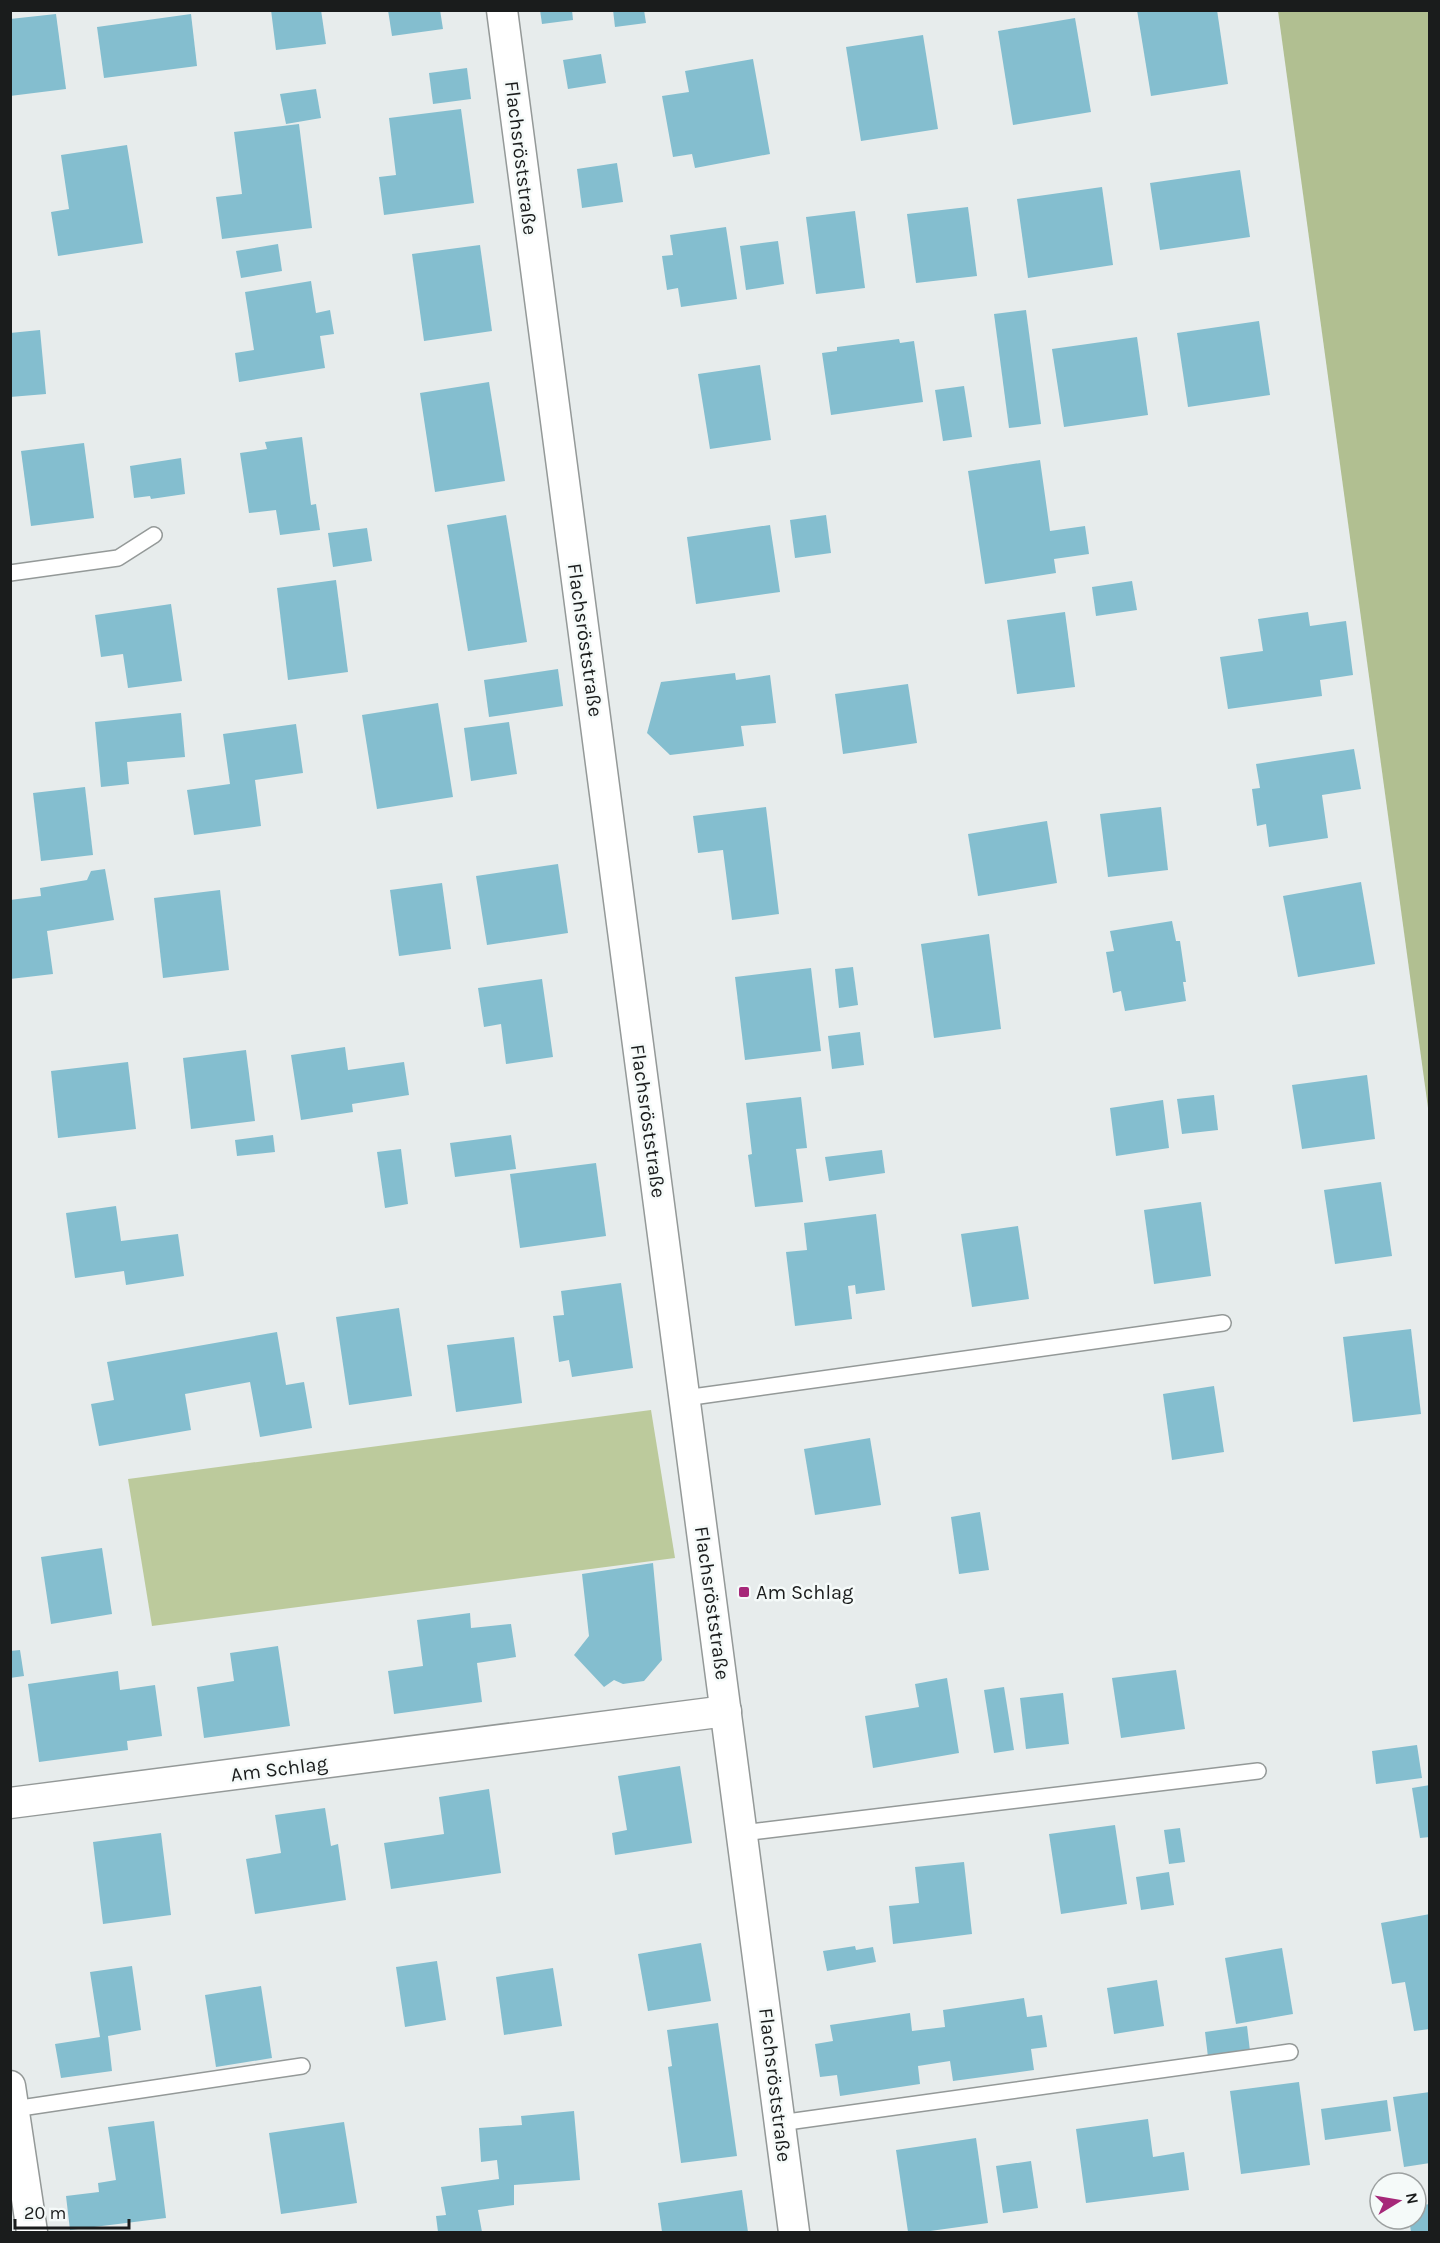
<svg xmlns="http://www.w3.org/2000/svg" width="1440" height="2243" viewBox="0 0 1440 2243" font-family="Karla,sans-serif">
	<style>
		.green { fill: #bcca9c }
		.forest { fill: #b1bf91 }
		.building { fill: #84becf }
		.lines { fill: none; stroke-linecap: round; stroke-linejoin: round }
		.lane-casing { stroke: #949998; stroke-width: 18 }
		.street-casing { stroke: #949998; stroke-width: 33 }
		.lane { stroke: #fff; stroke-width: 15 }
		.street { stroke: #fff; stroke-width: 30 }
		.poi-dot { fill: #a62879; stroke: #f5faf9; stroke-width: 2 }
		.labels { text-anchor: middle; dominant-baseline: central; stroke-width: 5; stroke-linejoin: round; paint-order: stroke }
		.street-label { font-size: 20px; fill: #1a1c1c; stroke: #f5faf9 }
		.poi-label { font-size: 20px; fill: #1a1c1c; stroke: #f5faf9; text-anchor: start }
	</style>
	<rect width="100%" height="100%" fill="#e7ecec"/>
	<polygon class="green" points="651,1410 675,1558 152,1626 128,1479"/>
	<polygon class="forest" points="1278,11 1429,11 1429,1115"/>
	<g class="building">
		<polygon points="271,10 321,10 326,44 276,50"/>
		<polygon points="388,10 440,10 443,29 392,36"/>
		<polygon points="540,10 572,10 573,20 542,24"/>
		<polygon points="613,10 644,10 646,23 615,27"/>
		<polygon points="1137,10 1217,10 1228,84 1151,96"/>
		<polygon points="56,14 66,89 10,96 10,19"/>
		<polygon points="191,14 197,66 104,78 97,27"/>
		<polygon points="1075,18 1091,112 1013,125 998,31"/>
		<polygon points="923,35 938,129 861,141 846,47"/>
		<polygon points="601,54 606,83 568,89 563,60"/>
		<polygon points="753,59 770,154 695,168 692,154 673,157 662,96 689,92 685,71"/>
		<polygon points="467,68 471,99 433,104 429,73"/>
		<polygon points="316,89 321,118 286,124 280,94"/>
		<polygon points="461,109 474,203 384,215 379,177 396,175 389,118"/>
		<polygon points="299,124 312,228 222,239 216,197 242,194 234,132"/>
		<polygon points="127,145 143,243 58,256 51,212 69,209 61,155"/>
		<polygon points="617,163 623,202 582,208 577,169"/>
		<polygon points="1240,170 1250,237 1160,250 1150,183"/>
		<polygon points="1102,187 1113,265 1028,278 1017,199"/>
		<polygon points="968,207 977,276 916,283 907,214"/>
		<polygon points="855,211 865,288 816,294 806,217"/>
		<polygon points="726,227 737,299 681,307 678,288 667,290 662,256 673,255 670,235"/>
		<polygon points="778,241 784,284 746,290 740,246"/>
		<polygon points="278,244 282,271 241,278 236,251"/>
		<polygon points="480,245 492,331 424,341 412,254"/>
		<polygon points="311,281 316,313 330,310 334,334 320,336 325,368 239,382 235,353 254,350 245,292"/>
		<polygon points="1026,310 1041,424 1009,428 994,314"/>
		<polygon points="1259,321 1270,395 1188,407 1177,333"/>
		<polygon points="40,330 46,394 10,397 10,333"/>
		<polygon points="1137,337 1148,415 1064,427 1052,349"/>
		<polygon points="899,339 900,343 914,341 923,402 831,415 822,353 837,351 837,347"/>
		<polygon points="760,365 771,440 710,449 698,374"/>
		<polygon points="489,382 505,481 435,492 420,393"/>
		<polygon points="964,386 972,437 943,441 935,390"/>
		<polygon points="302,437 311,505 316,504 320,530 280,535 276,510 249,513 240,453 267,449 265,442"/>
		<polygon points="84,443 94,518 31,526 21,451"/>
		<polygon points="181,458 185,494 151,499 150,496 134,498 130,466"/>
		<polygon points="1040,460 1050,531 1085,526 1089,554 1054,559 1056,573 985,584 968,471"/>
		<polygon points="506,515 527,642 468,651 447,525"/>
		<polygon points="826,515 831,553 795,558 790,520"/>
		<polygon points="770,525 780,592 696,604 687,537"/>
		<polygon points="367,528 372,561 333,567 328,533"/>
		<polygon points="336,580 348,672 288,680 277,588"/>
		<polygon points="1132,581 1137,610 1096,616 1092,587"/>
		<polygon points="171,604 182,681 128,688 123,654 101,657 95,615"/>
		<polygon points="1065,612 1075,687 1017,694 1007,620"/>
		<polygon points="1308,612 1310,626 1346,621 1353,675 1320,680 1322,696 1228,709 1220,657 1263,651 1258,619"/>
		<polygon points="558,669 563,706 489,717 484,680"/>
		<polygon points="735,673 736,680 770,675 776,723 741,726 744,746 670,755 647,733 661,682"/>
		<polygon points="908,684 917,743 843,754 835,694"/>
		<polygon points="438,703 453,797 377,809 362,715"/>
		<polygon points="181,713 185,757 127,762 129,784 101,787 95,722"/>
		<polygon points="509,722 517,774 471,781 464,728"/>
		<polygon points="296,724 303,773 255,780 261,826 194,835 187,790 230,784 223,734"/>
		<polygon points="1354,749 1361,789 1322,795 1328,838 1269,847 1266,824 1257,826 1252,789 1260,788 1256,764"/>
		<polygon points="85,787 93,855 41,861 33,793"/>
		<polygon points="766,807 779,914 732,920 723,850 698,853 693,816"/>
		<polygon points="1161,807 1168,870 1108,877 1100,814"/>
		<polygon points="1047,821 1057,883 978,896 968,834"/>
		<polygon points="558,864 568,933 487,945 476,876"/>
		<polygon points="105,869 114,920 47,931 53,974 10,979 10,900 41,896 40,888 87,880 91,871"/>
		<polygon points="1361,882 1375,964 1298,977 1283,896"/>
		<polygon points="442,883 451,949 399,956 390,890"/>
		<polygon points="220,890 229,970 163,978 154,898"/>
		<polygon points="1172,921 1176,941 1180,941 1186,982 1183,982 1186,1001 1125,1011 1121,991 1113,993 1106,952 1114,951 1110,931"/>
		<polygon points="989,934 1001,1029 934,1038 921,944"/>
		<polygon points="853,967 858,1005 839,1008 835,969"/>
		<polygon points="811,968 821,1051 745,1060 735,977"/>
		<polygon points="542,979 553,1057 506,1064 501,1024 484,1027 478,988"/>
		<polygon points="860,1032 864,1065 832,1069 828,1036"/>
		<polygon points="345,1047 348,1070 404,1062 409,1095 352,1104 353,1112 301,1120 291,1055"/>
		<polygon points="246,1050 255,1121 191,1129 183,1058"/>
		<polygon points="128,1062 136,1129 58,1138 51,1071"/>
		<polygon points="1367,1075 1375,1139 1302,1149 1292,1085"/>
		<polygon points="1214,1095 1218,1130 1182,1134 1177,1099"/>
		<polygon points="801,1097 807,1148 796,1149 803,1202 755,1207 748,1155 752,1154 746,1103"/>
		<polygon points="1163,1100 1169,1148 1116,1156 1110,1108"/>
		<polygon points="273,1135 275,1152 237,1156 235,1140"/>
		<polygon points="511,1135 516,1169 455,1177 450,1143"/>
		<polygon points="401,1149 408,1204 385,1208 377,1152"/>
		<polygon points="882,1150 885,1173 829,1181 825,1157"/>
		<polygon points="596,1163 606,1236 520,1248 510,1174"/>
		<polygon points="1381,1182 1392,1256 1335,1264 1324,1190"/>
		<polygon points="1201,1202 1211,1276 1154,1284 1144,1210"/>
		<polygon points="116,1206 121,1241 178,1234 184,1276 126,1285 124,1271 75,1278 66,1213"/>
		<polygon points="876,1214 885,1290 856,1294 855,1285 848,1286 852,1319 795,1326 786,1252 807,1250 804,1223"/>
		<polygon points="1018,1226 1029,1299 972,1307 961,1234"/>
		<polygon points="621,1283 633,1368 572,1377 569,1360 559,1362 553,1316 564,1315 561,1291"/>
		<polygon points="399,1308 412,1396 349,1405 336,1317"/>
		<polygon points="1411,1329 1421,1414 1353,1422 1343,1337"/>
		<polygon points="277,1332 286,1385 304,1382 312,1428 260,1437 250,1382 185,1394 191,1430 99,1446 91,1404 114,1400 107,1362"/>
		<polygon points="514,1337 522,1403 456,1412 447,1345"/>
		<polygon points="1214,1386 1224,1452 1172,1460 1163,1394"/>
		<polygon points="870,1438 881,1505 815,1515 804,1449"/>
		<polygon points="980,1512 989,1570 959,1574 951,1517"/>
		<polygon points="102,1548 112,1614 51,1624 41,1557"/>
		<polygon points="653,1563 662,1660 644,1681 623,1684 614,1680 604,1687 574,1655 589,1636 582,1574"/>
		<polygon points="470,1613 471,1628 511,1624 516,1657 477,1663 482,1702 394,1714 388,1671 423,1666 417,1620"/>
		<polygon points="278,1646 290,1726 204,1738 197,1687 234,1681 230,1653"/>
		<polygon points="20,1650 24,1676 10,1678 10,1651"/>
		<polygon points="1176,1670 1185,1729 1121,1738 1112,1678"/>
		<polygon points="118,1671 120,1690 155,1685 162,1736 127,1741 128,1750 39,1762 28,1684"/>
		<polygon points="947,1678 959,1753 873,1768 865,1716 919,1707 915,1684"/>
		<polygon points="1004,1687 1014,1750 994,1753 984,1690"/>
		<polygon points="1063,1693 1069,1744 1026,1749 1020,1698"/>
		<polygon points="1417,1745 1422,1778 1376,1784 1372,1751"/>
		<polygon points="680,1766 692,1843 615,1855 612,1833 627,1830 618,1776"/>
		<polygon points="1430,1785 1430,1837 1420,1838 1412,1788"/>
		<polygon points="489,1789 501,1873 391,1889 384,1843 444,1834 439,1797"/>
		<polygon points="325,1808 331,1846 338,1844 346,1900 255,1914 246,1859 281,1853 275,1815"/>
		<polygon points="1115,1825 1127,1904 1061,1914 1049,1834"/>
		<polygon points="1180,1828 1185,1862 1169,1864 1164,1830"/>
		<polygon points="161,1833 171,1915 103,1924 93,1842"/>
		<polygon points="964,1862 972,1934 893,1944 889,1906 919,1903 915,1867"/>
		<polygon points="1169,1872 1174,1905 1141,1910 1136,1877"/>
		<polygon points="1430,1914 1430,2029 1414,2031 1405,1982 1392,1984 1381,1923"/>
		<polygon points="701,1943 711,2001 648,2011 638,1954"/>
		<polygon points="855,1946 856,1950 873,1947 876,1962 827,1971 823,1951"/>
		<polygon points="1282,1948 1293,2014 1236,2024 1225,1958"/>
		<polygon points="437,1961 446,2020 405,2027 396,1967"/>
		<polygon points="132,1966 141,2030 108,2036 112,2071 61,2078 55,2044 100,2037 90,1972"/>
		<polygon points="553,1968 562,2026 504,2035 496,1977"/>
		<polygon points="1157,1980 1164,2026 1114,2034 1107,1988"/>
		<polygon points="261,1986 272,2058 216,2067 205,1995"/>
		<polygon points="1024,1998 1027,2017 1042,2015 1047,2047 1031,2049 1034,2070 953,2081 950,2061 918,2066 920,2084 840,2096 837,2075 820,2077 815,2044 833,2041 830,2025 910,2013 912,2031 945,2027 943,2010"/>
		<polygon points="718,2023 737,2156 681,2163 668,2067 672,2066 667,2030"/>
		<polygon points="1247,2026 1250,2051 1208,2057 1205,2032"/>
		<polygon points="1299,2082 1310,2165 1241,2174 1230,2091"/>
		<polygon points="1430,2092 1430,2163 1404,2167 1393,2097"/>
		<polygon points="1387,2100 1391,2131 1325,2140 1321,2109"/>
		<polygon points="574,2111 580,2180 514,2185 514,2205 478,2210 482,2232 438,2232 436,2216 446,2215 441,2187 499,2179 497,2160 481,2162 479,2128 522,2125 521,2116"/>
		<polygon points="1148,2119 1153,2157 1184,2152 1189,2190 1086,2203 1076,2129"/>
		<polygon points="154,2121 166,2218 70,2230 66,2196 99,2192 98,2183 116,2180 108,2127"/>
		<polygon points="344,2122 357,2203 281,2214 269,2133"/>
		<polygon points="976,2138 988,2223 923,2232 908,2232 896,2150"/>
		<polygon points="1031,2161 1038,2208 1003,2213 996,2166"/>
		<polygon points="742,2190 748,2232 662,2232 658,2203"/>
		<polygon points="1430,2204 1430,2232 1411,2232 1409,2219 1416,2219 1416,2206"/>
	</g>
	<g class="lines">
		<g class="lane-casing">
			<g id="lane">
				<polyline points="10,573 118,558 154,535"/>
				<polyline points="685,1398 1223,1323"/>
				<polyline points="742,1833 1258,1771"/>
				<polyline points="14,2109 302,2066"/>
				<polyline points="780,2123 1290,2052"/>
			</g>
		</g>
		<g class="street-casing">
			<g id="street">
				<polyline points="502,10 794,2232"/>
				<polyline points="10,1803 726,1711"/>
				<polyline points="10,2086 32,2232"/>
			</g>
		</g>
		<use href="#lane" class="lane"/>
		<use href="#street" class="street"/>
	</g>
	<rect class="poi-dot" x="738" y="1586" width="12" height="12" rx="3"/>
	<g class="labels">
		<g class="street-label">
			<text transform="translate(521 158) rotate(83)">Flachsröststraße</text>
			<text transform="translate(585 640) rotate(82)">Flachsröststraße</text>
			<text transform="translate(648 1121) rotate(82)">Flachsröststraße</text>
			<text transform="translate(712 1603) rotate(82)">Flachsröststraße</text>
			<text transform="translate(279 1769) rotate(-7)">Am Schlag</text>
			<text transform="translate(775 2085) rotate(83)">Flachsröststraße</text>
		</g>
		<g class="poi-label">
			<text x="756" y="1592">Am Schlag</text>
		</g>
	</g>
	<rect width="1440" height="2243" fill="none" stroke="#1a1c1c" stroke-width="24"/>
	<g transform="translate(1398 2201) rotate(79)"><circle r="28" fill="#f5faf9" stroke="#9da1a1" stroke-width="1.5"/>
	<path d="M0-4.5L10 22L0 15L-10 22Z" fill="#a62879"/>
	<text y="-9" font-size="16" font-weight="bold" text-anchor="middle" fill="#1a1c1c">N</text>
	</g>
	<path d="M15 2219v9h114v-9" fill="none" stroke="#1a1c1c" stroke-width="3"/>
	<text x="24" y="2219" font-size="18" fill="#1a1c1c" stroke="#f5faf9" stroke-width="4.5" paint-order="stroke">20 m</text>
</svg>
